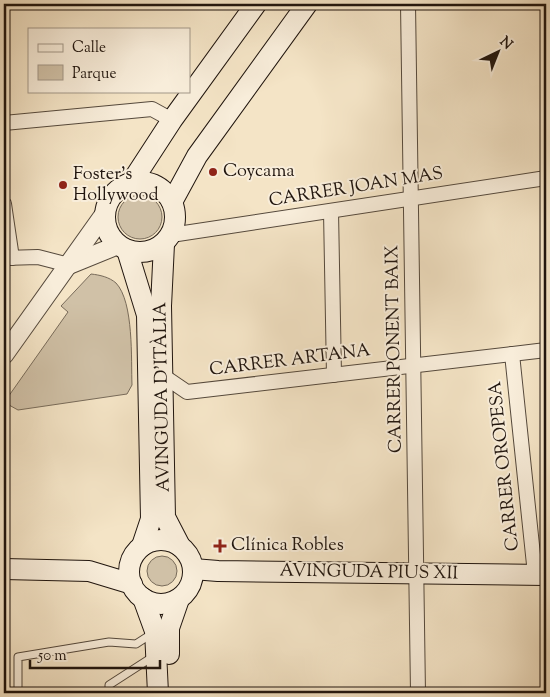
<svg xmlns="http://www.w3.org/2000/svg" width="550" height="697" viewBox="0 0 550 697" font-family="'Sorts Mill Goudy',serif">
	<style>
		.green { fill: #d0c1a7; stroke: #786b5a }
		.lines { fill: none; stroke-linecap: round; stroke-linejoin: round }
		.service-casing { stroke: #55493c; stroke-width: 9 }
		.minor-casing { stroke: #55493c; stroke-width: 16 }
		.tertiary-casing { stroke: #55493c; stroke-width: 20 }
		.secondary-casing { stroke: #20150e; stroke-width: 22 }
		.service { stroke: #f8edda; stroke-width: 7 }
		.minor { stroke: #f8edda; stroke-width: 14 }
		.tertiary { stroke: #f8edda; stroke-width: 18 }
		.secondary { stroke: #f8edda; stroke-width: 20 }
		.poi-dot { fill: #8f2418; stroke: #f8edda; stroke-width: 2 }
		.labels { text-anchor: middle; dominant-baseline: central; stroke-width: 4; stroke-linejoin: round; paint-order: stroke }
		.poi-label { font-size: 18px; fill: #20150e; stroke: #f8edda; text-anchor: start }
		.street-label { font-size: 18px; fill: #20150e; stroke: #f8edda }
	</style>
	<rect width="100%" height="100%" fill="#f4e4c6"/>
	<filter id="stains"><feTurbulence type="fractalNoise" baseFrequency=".004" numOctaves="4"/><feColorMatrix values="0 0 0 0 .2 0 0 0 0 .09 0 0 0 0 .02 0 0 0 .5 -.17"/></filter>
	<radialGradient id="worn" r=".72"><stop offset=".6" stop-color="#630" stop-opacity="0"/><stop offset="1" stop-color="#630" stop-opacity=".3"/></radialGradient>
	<g class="green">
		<circle cx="140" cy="217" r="22"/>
		<path d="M91 274C100 275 109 277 116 283 134 302 131 360 132 385L127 394 18 410 9 405 8 397 68 312 61 306Z"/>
		<circle cx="162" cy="571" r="15"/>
	</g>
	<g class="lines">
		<g class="service-casing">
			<g id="service">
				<polyline points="18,693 18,657 109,642 136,644 153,633"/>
				<polyline points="109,693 109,685 154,656"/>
			</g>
		</g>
		<g class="minor-casing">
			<g id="minor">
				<polyline points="408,4 418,693"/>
				<polyline points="4,123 152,109 172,120"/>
				<polyline points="4,204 12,258"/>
				<polyline points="331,211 334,375"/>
				<polyline points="171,235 546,178"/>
				<polyline points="4,258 38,257 69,265"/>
				<polyline points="512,354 535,574"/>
				<polyline points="162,375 187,392 546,350"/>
			</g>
		</g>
		<g class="tertiary-casing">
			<g id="tertiary">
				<polyline points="69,265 118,245"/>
				<polyline points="4,355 105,213"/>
			</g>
		</g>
		<g class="secondary-casing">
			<g id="secondary">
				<circle cx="140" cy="217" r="35"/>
				<polyline points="131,183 172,120 256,4"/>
				<polyline points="172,202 197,156 307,4"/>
				<polyline points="164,244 161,306 165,517 180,546"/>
				<polyline points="127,250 147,315 151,519 142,546"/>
				<circle cx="161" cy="572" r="32"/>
				<polyline points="4,569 89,571 132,584"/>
				<polyline points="193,569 218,571 546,575"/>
				<polyline points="143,598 155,631 158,693"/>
				<polyline points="169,654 169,628 179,599"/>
			</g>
		</g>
		<use href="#service" class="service"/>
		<use href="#minor" class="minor"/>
		<use href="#tertiary" class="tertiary"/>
		<use href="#secondary" class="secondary"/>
	</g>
	<g class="poi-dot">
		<circle cx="213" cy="172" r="5"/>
		<circle cx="63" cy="185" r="5"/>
		<path d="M217.5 538.5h5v5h5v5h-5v5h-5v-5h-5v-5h5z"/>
	</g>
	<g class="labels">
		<g class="poi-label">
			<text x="223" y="172">Coycama</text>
			<text x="73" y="175">Foster's<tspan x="73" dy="21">Hollywood</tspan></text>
			<text x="231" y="546">Clínica Robles</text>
		</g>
		<g class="street-label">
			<text transform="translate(356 188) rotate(-9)">CARRER JOAN MAS</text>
			<text transform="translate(395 349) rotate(-91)">CARRER PONENT BAIX</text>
			<text transform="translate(290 361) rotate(-7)">CARRER ARTANA</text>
			<text transform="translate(163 397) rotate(-91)">AVINGUDA D'ITÀLIA</text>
			<text transform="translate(505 466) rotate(-96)">CARRER OROPESA</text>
			<text transform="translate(369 573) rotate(1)">AVINGUDA PIUS XII</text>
		</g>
	</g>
	<rect width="550" height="697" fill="none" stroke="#f4e4c6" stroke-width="20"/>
	<rect x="5" y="5" width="540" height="687" fill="none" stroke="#20150e" stroke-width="2.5"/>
	<rect x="10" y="10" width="530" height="677" fill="none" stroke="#20150e"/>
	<rect x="28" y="28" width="162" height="65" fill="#f8edda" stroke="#a29788"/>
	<rect x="38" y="44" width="25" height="8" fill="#f8edda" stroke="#a29788"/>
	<text x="72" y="52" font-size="15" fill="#20150e">Calle</text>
	<rect x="38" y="65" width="25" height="15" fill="#d0c1a7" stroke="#a29788"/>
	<text x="72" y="78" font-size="15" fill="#20150e">Parque</text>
	<g transform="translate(498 52) rotate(43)" stroke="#f8edda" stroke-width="4" paint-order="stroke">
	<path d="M0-4L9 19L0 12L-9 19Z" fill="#20150e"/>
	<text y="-8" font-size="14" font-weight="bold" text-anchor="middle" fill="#20150e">N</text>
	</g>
	<path d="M30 660v8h130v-8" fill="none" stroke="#20150e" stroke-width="2.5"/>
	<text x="38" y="660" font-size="15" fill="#20150e" stroke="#f8edda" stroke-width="4" paint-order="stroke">50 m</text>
	<rect width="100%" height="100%" filter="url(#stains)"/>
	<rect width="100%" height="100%" fill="url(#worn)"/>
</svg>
